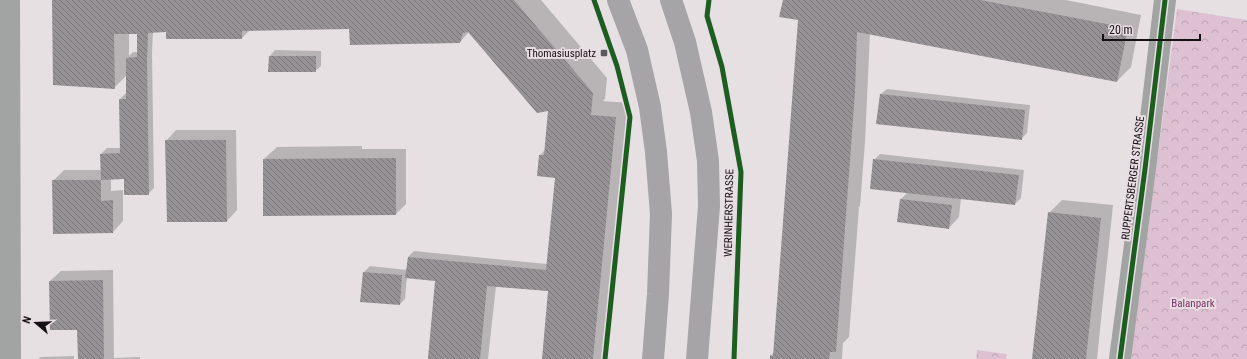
<svg xmlns="http://www.w3.org/2000/svg" width="1247" height="359" viewBox="0 0 1247 359" font-family="'Roboto Condensed',sans-serif">
	<style>
		.park { fill: url(#park-crowns) }
		.shadow { fill: #0003; fill-rule: evenodd }
		.building { fill: url(#building-back-hatch) }
		.lines { fill: none; stroke-linecap: round; stroke-linejoin: round }
		.minor { stroke: #a2a3a3; stroke-width: 22 }
		.major { stroke: #a6a4a7; stroke-width: 22 }
		.cycleway-casing { stroke: #e9dde4; stroke-width: 8 }
		.cycleway { stroke: #1b5e20; stroke-width: 5 }
		.poi-dot { fill: #5e595c; stroke: #e9dde4; stroke-width: 1.5 }
		.labels { text-anchor: middle; dominant-baseline: central; stroke-width: 4; stroke-linejoin: round; paint-order: stroke }
		.poi-label { font-size: 11px; fill: #151113; stroke: #e9dde4; text-anchor: end }
		.street-label { font-size: 11px; fill: #151113; stroke: #e9dde4 }
		.park-label { font-size: 11px; fill: #7b3064; stroke: #e9dde4 }
	</style>
	<defs>
		<pattern id="park-crowns" width="20" height="18" patternUnits="userSpaceOnUse"><rect width="20" height="18" fill="#ddc0d1"/><path d="M2 6a3 3 0 1 1 6 0M12 15a3 3 0 1 1 6 0" fill="none" stroke="#bda4b3"/></pattern>
		<pattern id="building-back-hatch" width="6" height="6" patternUnits="userSpaceOnUse"><rect width="6" height="6" fill="#979295"/><path d="M-1 5l2 2M0 0l6 6M5-1l2 2" fill="none" stroke="#7a7678"/></pattern>
	</defs>
	<rect width="100%" height="100%" fill="#e6e0e3"/>
	<g class="park">
		<polygon points="1177,9 1247,20 1247,359 1131,359"/>
		<polygon points="977,350 1007,354 1006,359 976,359"/>
	</g>
	<g class="shadow">
		<path d="M53 0H541L607 78 605 99 603 101 629 103 605 359H543L549 291 496 286 488 359H428L436 280 407 277 405 299 400 304 364 272 370 266 407 270 408 257 414 251 547 264 556 177 540 155 545 150 549 110 469 32 460 42 350 28 250 30 242 38H167V31L153 32 152 52 154 188 148 194 125 178 111 179V191L123 190V221L113 232 53 181 64 170H101V154L107 148H121L120 99 126 93 127 75 114 88ZM129 33 138 34V52H133L129 56Z"/>
		<polygon points="784,0 1066,0 1141,15 1131,67 1117,81 870,33 865,142 860,206 858,208 859,208 849,337 843,343 842,359 771,359 771,356 774,352 799,19"/>
		<polygon points="275,50 321,51 321,66 315,71 270,56"/>
		<polygon points="887,89 1030,105 1027,133 1021,139 881,94"/>
		<polygon points="176,130 236,130 237,210 227,221 168,221 166,141"/>
		<polygon points="362,146 362,149 406,149 406,204 396,214 264,159 277,147"/>
		<polygon points="880,154 1024,170 1021,198 1015,204 961,198 959,217 949,228 901,199 908,192 874,160"/>
		<polygon points="1062,200 1113,205 1097,359 1033,359 1049,213"/>
		<polygon points="113,270 114,358 140,357 140,359 79,359 78,329 50,281 61,271"/>
		<polygon points="74,356 74,359 38,359 41,357"/>
	</g>
	<g class="building">
		<polygon points="52,0 514,0 593,93 591,115 616,117 593,359 542,359 548,291 487,286 480,359 428,359 435,281 405,278 408,257 546,270 555,178 537,176 539,155 544,155 548,111 537,113 468,32 463,33 460,43 350,45 349,29 242,31 242,39 166,39 166,32 148,33 147,59 149,195 124,195 124,179 101,180 100,154 120,153 119,99 126,99 126,58 137,57 137,34 114,34 115,89 53,85"/>
		<polygon points="783,0 980,0 1128,28 1117,82 857,32 855,92 836,352 830,352 829,359 770,359 770,355 773,356 798,20 779,17"/>
		<polygon points="269,56 316,56 316,72 268,72"/>
		<polygon points="880,94 1025,110 1022,140 876,124"/>
		<polygon points="165,140 226,140 227,222 167,222"/>
		<polygon points="396,158 396,215 263,216 263,159"/>
		<polygon points="873,159 1019,175 1015,205 870,189"/>
		<polygon points="52,180 101,180 101,201 113,200 113,233 53,234"/>
		<polygon points="900,199 952,205 949,229 897,222"/>
		<polygon points="1048,212 1101,218 1086,359 1032,359"/>
		<polygon points="363,272 402,275 400,305 360,302"/>
		<polygon points="103,280 104,359 78,359 77,330 50,330 49,281"/>
	</g>
	<g class="lines">
		<g class="minor">
			<polyline points="9,0 10,359"/>
			<polyline points="1120,359 1145,169 1165,0"/>
		</g>
		<g class="major">
			<polyline points="618,0 637,50 650,107 656,152 661,214 658,294 653,359"/>
			<polyline points="671,0 685,42 701,112 708,161 709,206 697,359"/>
		</g>
		<g class="cycleway-casing">
			<g id="cycleway">
				<polyline points="594,0 617,66 630,117 605,359"/>
				<polyline points="709,0 707,16 722,67 741,172 734,359"/>
				<polyline points="1120,359 1145,169 1165,0"/>
			</g>
		</g>
		<use href="#cycleway" class="cycleway"/>
	</g>
	<rect class="poi-dot" x="600" y="49" width="8" height="8" rx="2"/>
	<g class="labels">
		<g class="poi-label">
			<text x="596" y="53">Thomasiusplatz</text>
		</g>
		<g class="street-label">
			<text transform="translate(1133 178) rotate(-83)">RUPPERTSBERGER STRASSE</text>
			<text transform="translate(729 213) rotate(-89)">WERINHERSTRASSE</text>
		</g>
		<g class="park-label">
			<text x="1193" y="303">Balanpark</text>
		</g>
	</g>
	<g transform="translate(36 323) rotate(289)" stroke="#e9dde4" stroke-width="3" paint-order="stroke">
	<path d="M0-3L7 15L0 10L-7 15Z" fill="#151113"/>
	<text y="-6" font-size="11" font-weight="bold" text-anchor="middle" fill="#151113">N</text>
	</g>
	<path d="M1103 34v6h97v-6" fill="none" stroke="#151113" stroke-width="2"/>
	<text x="1109" y="34" font-size="12" fill="#151113" stroke="#e9dde4" stroke-width="3" paint-order="stroke">20 m</text>
</svg>
